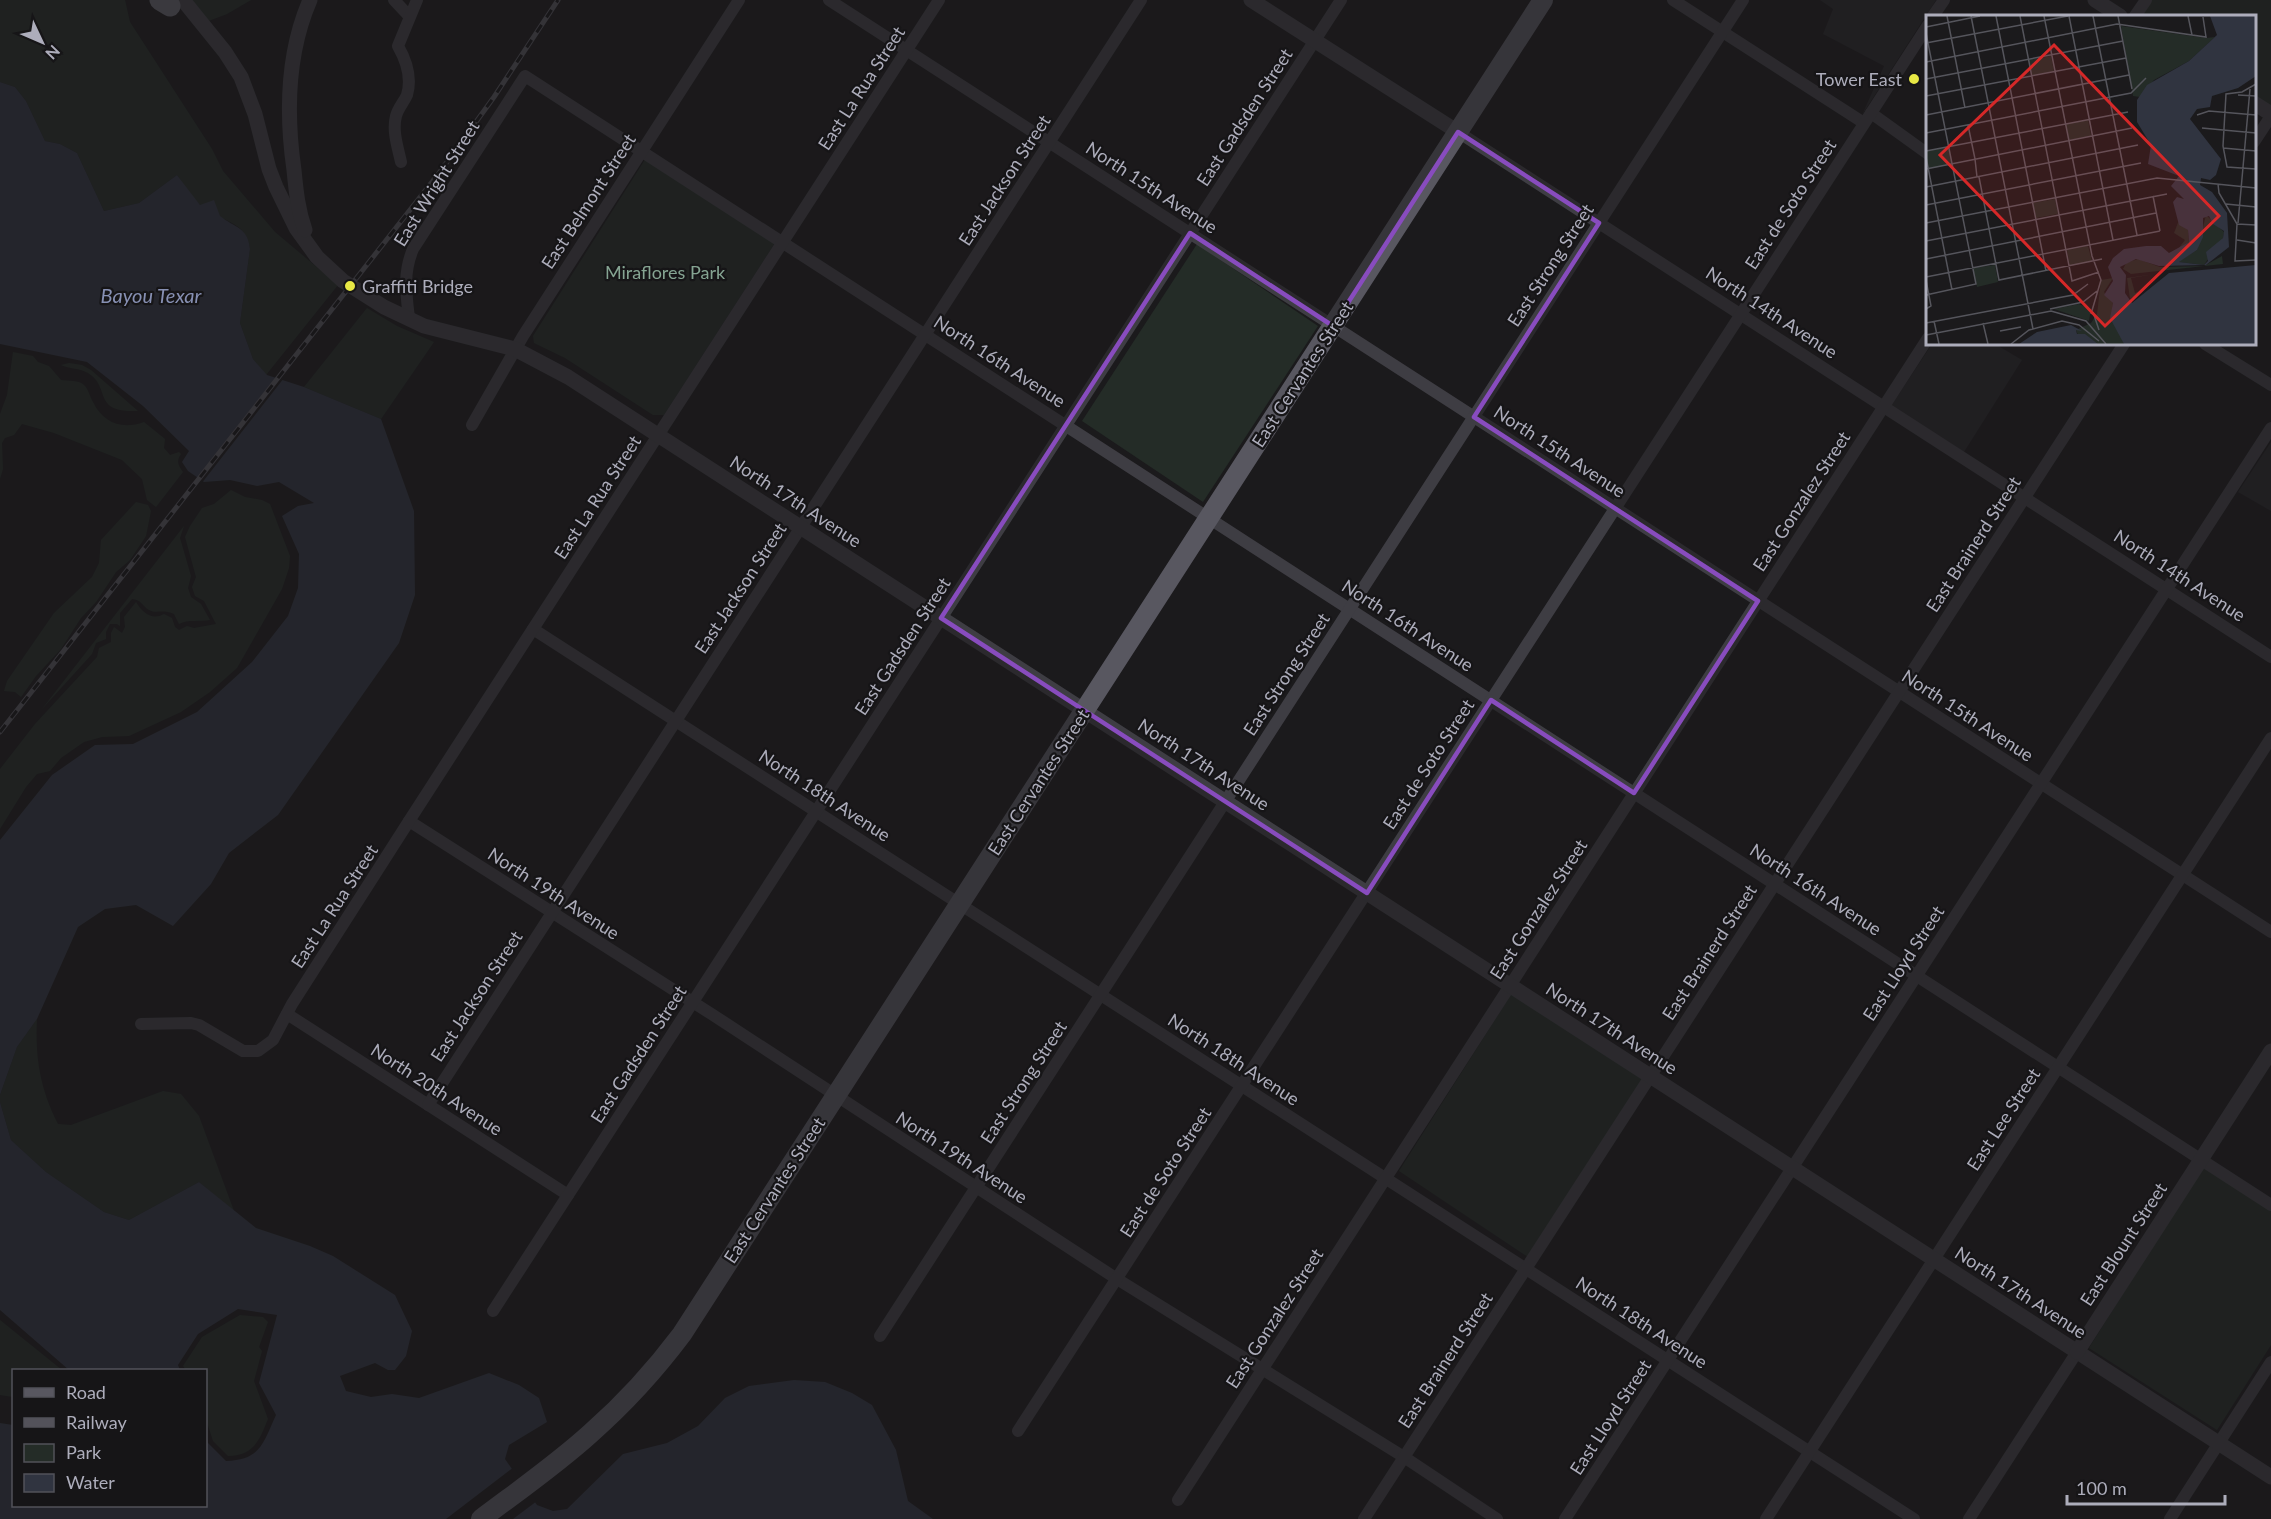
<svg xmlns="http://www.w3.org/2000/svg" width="2271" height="1519" viewBox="0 0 2271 1519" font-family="Lato,sans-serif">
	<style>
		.built { fill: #272629 }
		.green { fill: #242c27 }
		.water { fill: #303440 }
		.pier { fill: #1b1a1c }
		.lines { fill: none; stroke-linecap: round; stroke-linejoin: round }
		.minor { stroke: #3e3d43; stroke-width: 12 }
		.tertiary { stroke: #3e3d43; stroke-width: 15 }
		.primary { stroke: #585760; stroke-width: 20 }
		.trunk { stroke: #605f68; stroke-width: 21 }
		.rail-casing { stroke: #53525a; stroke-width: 5 }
		.rail { stroke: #161517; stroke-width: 3; stroke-dasharray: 9; stroke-linecap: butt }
		.marked { fill: none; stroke: #884cbe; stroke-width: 4.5; stroke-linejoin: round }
		.poi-dot { fill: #e8e845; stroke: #161517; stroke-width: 2 }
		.labels { text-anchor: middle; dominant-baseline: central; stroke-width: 4.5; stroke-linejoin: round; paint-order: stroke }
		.poi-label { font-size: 18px; fill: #adadbb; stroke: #161517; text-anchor: end }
		.street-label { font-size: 18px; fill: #adadbb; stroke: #161517 }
		.park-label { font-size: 18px; fill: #85a492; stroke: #161517 }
		.water-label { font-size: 20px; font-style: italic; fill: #8790b3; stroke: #161517 }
		.inset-road { fill: none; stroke: #55555c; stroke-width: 1.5 }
		.view { fill: #d62828; fill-opacity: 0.15; stroke: #d62828; stroke-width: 3 }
		.inset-edge { fill: none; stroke: #adadbb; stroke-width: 3 }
	</style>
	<rect width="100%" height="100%" fill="#1b1a1c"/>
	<g class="built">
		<polygon points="1820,0 1936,0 1862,115 1884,66 1823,34 1833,9"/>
		<polygon points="1932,344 1995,344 2022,360 1964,452 1891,406"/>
		<polygon points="2271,442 2271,511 2238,492"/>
	</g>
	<g class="green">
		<path d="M0 0H125L130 22 212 149 223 171 275 232 338 285 266 375 253 359 240 323 250 249C247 220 219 222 200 205 191 197 184 184 177 175L139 203 104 211 77 153 60 144 45 141 26 101 15 87 0 82Z"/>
		<polygon points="190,0 251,0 227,14 206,22"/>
		<polygon points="2146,0 2271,0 2271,114 2255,103 2254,16 2135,16"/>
		<polygon points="646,158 775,243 664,415 653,415 565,358 534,343 533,336"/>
		<polygon points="1197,244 1318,326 1203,502 1082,421"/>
		<polygon points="367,308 397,326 434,342 381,419 304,387"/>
		<path d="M13 352 33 356 38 362 49 366 61 380C67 381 80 380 84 385 88 388 90 397 93 402 103 423 122 430 144 422L165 439 164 448 170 455 179 452 181 454C176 461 178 465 183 472L156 507 147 500 142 479 122 460 54 433 22 424 14 435 5 438 2 443 3 469 0 479V414L7 395Z"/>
		<path d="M69 363 82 365 91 370 138 411C91 413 112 388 88 373 80 368 69 369 61 365Z"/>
		<path d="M231 490 245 497 262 500 270 504 290 556 289 568 282 589 237 668 210 692 181 712 129 736 102 737 84 742 61 758 50 771 37 774 26 787 0 829V769L35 724 97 657 99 648 111 642V633L114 627 122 633 125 627 124 617 136 602C142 612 152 621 164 614L172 618 175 627 179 630 187 626 194 628 216 624 204 601 195 596 192 587 196 577 185 537 190 526 202 508 214 504Z"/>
		<polygon points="136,502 148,505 151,511 146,536 130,560 116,572 96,602 81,618 61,649 36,676 21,697 15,692 4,691 7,681 54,613 92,577 99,563 101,540"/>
		<path d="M184 526 180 538 191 576 188 588 191 597 201 604 210 620C200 622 188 619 179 624L174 614C163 609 156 614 149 610 141 605 142 600 132 599L120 613V626L117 624H110L106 632V639L96 643 92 654 42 709Z"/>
		<polygon points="1512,993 1643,1078 1528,1257 1399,1171"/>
		<path d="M37 1019C35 1057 40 1089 58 1124L71 1125 163 1091 181 1094 199 1116 234 1211 199 1182 129 1220 104 1212 46 1172 11 1140 0 1102V1095L17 1047Z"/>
		<polygon points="2204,1165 2271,1209 2271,1345 2217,1430 2089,1348"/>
		<path d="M240 1315 263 1317 268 1322 259 1347 262 1351 254 1381 268 1419C259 1441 254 1455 228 1456L213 1441 206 1419V1370H186L183 1366 202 1337Z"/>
		<polygon points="0,1320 62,1370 14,1370 13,1397 0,1395"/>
	</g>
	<g class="water">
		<path d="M0 82 15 87 26 101 45 141 60 144 77 153 104 211 139 203 177 175 200 205 214 200 220 216C235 228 248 227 250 249L240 323 253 359 267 375 304 387 381 419 414 511 415 595 399 643 278 815 229 853 211 884 173 926 136 905 105 909 78 927 37 1019 17 1047 0 1095V840L52 775 95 745 133 744 197 712 252 662 288 616 298 588 299 554 282 516 298 506 314 503 279 482 257 486 230 480 204 482 188 471 182 462 189 451 143 406 87 362 0 344Z"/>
		<path d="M0 1102 11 1140 46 1172 104 1212 129 1220 199 1182 256 1228 310 1246 333 1256 395 1295 412 1331 406 1356 395 1370H388L375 1363 340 1376 346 1391 371 1397 392 1394 419 1398 489 1373 519 1385 539 1398 547 1422 509 1445 505 1459 537 1505 553 1511 567 1509 623 1454 667 1443 698 1426 725 1398 749 1386 794 1380 825 1382 852 1393 872 1405 896 1450 908 1501 933 1519H0V1423L13 1425 14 1506H206V1435L208 1443 226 1461C261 1460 263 1443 276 1415L259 1383 277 1315 238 1309 198 1334 178 1365 180 1370H69L0 1310Z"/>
	</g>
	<g class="pier">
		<polygon points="278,376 284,378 201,484 196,480"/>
		<polygon points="514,1467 537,1501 513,1519 446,1519"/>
	</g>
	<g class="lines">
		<g class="minor">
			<polyline points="394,0 409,16"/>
			<polyline points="829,0 2271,932"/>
			<polyline points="1673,0 1864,123"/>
			<polyline points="1933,16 1944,0"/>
			<polyline points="2135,16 2146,0"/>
			<polyline points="1871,113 1928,154"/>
			<polyline points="1458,132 2271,657"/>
			<polyline points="2254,142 2271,116"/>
			<path d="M401 162C398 148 392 131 396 116 398 108 404 102 407 95 412 78 406 60 398 46L417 0"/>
			<path d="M409 318C406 293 403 273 413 249L525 76 2271 1205"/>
			<polyline points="2205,344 2271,385"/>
			<polyline points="472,425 523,336 739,0"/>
			<polyline points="533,629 1914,1519"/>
			<polyline points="409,821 713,1015 1117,1279 1404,1457 1497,1519"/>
			<polyline points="287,1014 568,1195"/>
			<polyline points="141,1024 191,1023 199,1025 243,1051 258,1051 273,1040 292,1004 409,821 939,0"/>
			<polyline points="428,1105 1141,0"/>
			<polyline points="493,1311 1341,0"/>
			<polyline points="880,1336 1743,0"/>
			<polyline points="1018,1431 1928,25"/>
			<polyline points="1178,1500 1928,338"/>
			<polyline points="1364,1519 2124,344"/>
			<polyline points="1565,1519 2271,428"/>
			<polyline points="1766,1519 2271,738"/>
			<polyline points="1969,1519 2077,1352"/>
			<polyline points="2170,1519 2271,1362"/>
		</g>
		<g class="tertiary">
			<polyline points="183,0 225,52 241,77 255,114 269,169 276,187 296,228 317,257 343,281 384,307 424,326 515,349 568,377 2271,1477"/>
			<polyline points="1251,0 1458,132"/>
			<polyline points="2095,0 2120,16"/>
			<polyline points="2254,103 2271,114"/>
			<path d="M305 230C298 210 296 191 294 170 286 114 287 53 310 0"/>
			<polyline points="2077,1352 2271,1051"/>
		</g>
		<path class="primary" d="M481 1519C518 1491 557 1464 591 1433 625 1403 655 1370 682 1334L1543 0"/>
		<polyline class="trunk" points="160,0 170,6"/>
		<g class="rail-casing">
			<polyline id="rail" points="0,732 439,173 494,97 558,0"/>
		</g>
		<use href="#rail" class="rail"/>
	</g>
	<path d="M0 0H2271V1519H0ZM1458 132 1599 223 1474 417 1758 601 1634 793 1491 700 1367 893 941 618 1190 233 1333 326Z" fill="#1b1a1c" fill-opacity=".55" fill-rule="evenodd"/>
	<path class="marked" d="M1458 132 1599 223 1474 417 1758 601 1634 793 1491 700 1367 893 941 618 1190 233 1333 326Z"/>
	<g class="poi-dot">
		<circle cx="1914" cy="79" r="6"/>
		<circle cx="350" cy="286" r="6"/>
	</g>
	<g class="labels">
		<g class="poi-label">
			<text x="1902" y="79">Tower East</text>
			<text x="362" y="286" text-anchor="start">Graffiti Bridge</text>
		</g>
		<g class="street-label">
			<text transform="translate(861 88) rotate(-57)">East La Rua Street</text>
			<text transform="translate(1244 117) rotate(-57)">East Gadsden Street</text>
			<text transform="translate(1004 180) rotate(-57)">East Jackson Street</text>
			<text transform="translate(436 183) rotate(-58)">East Wright Street</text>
			<text transform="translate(1152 187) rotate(33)">North 15th Avenue</text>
			<text transform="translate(588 201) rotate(-57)">East Belmont Street</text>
			<text transform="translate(1790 204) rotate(-57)">East de Soto Street</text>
			<text transform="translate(1550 265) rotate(-57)">East Strong Street</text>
			<text transform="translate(1772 312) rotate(33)">North 14th Avenue</text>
			<text transform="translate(1000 361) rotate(33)">North 16th Avenue</text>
			<text transform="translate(1302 374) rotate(-57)">East Cervantes Street</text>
			<text transform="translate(1560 451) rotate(33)">North 15th Avenue</text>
			<text transform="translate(597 497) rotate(-57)">East La Rua Street</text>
			<text transform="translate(796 501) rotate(33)">North 17th Avenue</text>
			<text transform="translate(1801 501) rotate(-57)">East Gonzalez Street</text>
			<text transform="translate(1973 544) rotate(-57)">East Brainerd Street</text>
			<text transform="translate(2180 575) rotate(33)">North 14th Avenue</text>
			<text transform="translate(740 588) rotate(-57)">East Jackson Street</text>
			<text transform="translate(1408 625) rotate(33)">North 16th Avenue</text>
			<text transform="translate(902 646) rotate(-57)">East Gadsden Street</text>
			<text transform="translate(1286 674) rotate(-57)">East Strong Street</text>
			<text transform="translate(1968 715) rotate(33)">North 15th Avenue</text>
			<text transform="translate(1204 764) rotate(33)">North 17th Avenue</text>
			<text transform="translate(1428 764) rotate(-57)">East de Soto Street</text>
			<text transform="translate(1038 782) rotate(-57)">East Cervantes Street</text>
			<text transform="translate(825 795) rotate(33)">North 18th Avenue</text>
			<text transform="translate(1816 889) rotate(33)">North 16th Avenue</text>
			<text transform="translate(554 893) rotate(33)">North 19th Avenue</text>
			<text transform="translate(334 906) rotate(-57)">East La Rua Street</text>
			<text transform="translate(1538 909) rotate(-57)">East Gonzalez Street</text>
			<text transform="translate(1709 952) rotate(-57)">East Brainerd Street</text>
			<text transform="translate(1903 963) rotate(-57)">East Lloyd Street</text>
			<text transform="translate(476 996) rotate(-57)">East Jackson Street</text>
			<text transform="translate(1612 1028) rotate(33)">North 17th Avenue</text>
			<text transform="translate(638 1054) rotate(-57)">East Gadsden Street</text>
			<text transform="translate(1234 1059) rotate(33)">North 18th Avenue</text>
			<text transform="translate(1023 1082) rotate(-57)">East Strong Street</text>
			<text transform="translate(437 1089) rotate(33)">North 20th Avenue</text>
			<text transform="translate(2003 1119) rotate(-57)">East Lee Street</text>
			<text transform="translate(962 1157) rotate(33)">North 19th Avenue</text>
			<text transform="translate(1165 1172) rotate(-57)">East de Soto Street</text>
			<text transform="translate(774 1190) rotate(-57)">East Cervantes Street</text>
			<text transform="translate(2123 1244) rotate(-57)">East Blount Street</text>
			<text transform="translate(2021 1292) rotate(33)">North 17th Avenue</text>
			<text transform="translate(1274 1318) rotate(-57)">East Gonzalez Street</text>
			<text transform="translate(1642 1322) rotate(33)">North 18th Avenue</text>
			<text transform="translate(1445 1360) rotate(-57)">East Brainerd Street</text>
			<text transform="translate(1610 1417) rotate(-57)">East Lloyd Street</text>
		</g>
		<g class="park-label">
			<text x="665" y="272">Miraflores Park</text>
		</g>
		<g class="water-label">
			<text x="151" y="295">Bayou Texar</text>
		</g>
	</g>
	<g transform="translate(1926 15)">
		<rect width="330" height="330" fill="#1b1a1c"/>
		<path d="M195 11 280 23 289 22 263 46 228 65 214 82 207 81ZM125 41 128 56 106 61 103 45ZM162 105 165 121 143 125 140 109ZM23 132 26 149 2 154 0 136ZM129 184 132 199 110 203 107 188ZM280 200 298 217 297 223 278 250 252 247 271 235ZM253 205 262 215 263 227 252 234 259 225 248 218ZM162 231 166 246 144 251 141 235ZM296 241 297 249 205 259 197 254 200 248 212 244 234 252 278 251ZM69 250 72 267 51 272 47 253ZM229 259 205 263 209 278 219 274 204 284 201 263ZM187 263 178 277 187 288 186 297 198 329H172L157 319 152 320 150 315 165 308 171 299 175 265ZM153 289 165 294 163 306 128 294Z" fill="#242c27"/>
		<path d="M284 1H330V61L312 73 286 81 284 92 271 94 264 104 295 144 290 160 284 165 275 163 274 170 286 177 301 198 303 232 280 250 233 251 210 244 194 252 200 260 199 278 206 288 243 258 330 250V329H198L184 303 187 288 178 280 187 266 182 252 187 243 198 234 220 231H235L243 238 263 227 262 215 253 210 247 187 251 182 258 184 245 171 253 161 222 149 225 130 211 107V85L221 70 263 46 291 20ZM283 201 287 209 298 216 297 223 280 237 282 246 278 250 253 247 271 235 277 222V203ZM145 310 156 316 150 315 151 319H159L172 329H93L111 317Z" fill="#303440" fill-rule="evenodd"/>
		<path class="inset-road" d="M21 1 39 93M45 1 107 314M70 1 120 256M94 1 146 266 173 257M118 1 166 241 175 265 165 299M143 1 187 225M167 1 211 220M192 1 206 74M262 1 266 20M0 12 54 1M0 18 50 269 0 280M0 28 142 1M0 47 191 9 280 22 277 2M0 64 197 26M330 69 316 77 300 79 297 131 301 152 330 154M312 80 330 81M0 81 200 43M0 100 203 60M271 100 283 96 330 100M42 110 49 144M276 113 297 115M297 115 330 118M0 118 205 78 220 63M297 133 330 136M0 136 202 97M0 142 26 275M49 144 51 162M0 154 206 113M53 162 73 265 176 244M292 169 293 178 311 209 309 246 330 245M0 172 212 130M227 181 234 216M300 189 330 192M0 190 215 148M0 208 231 163 330 173M312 208 324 74M311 209 330 210M311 225 330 228M0 226 241 179M0 244 230 198M0 262 234 216M0 265 5 291 0 294M124 294 157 287 171 276M167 297 173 315M8 306 13 329M0 308 147 280 162 269M57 308 62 329M74 316 95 312M0 320 125 296 160 306 180 329M85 329 103 315 136 306 153 310 173 326"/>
		<path class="view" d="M128 30 293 201 179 311 14 140Z"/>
		<rect width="330" height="330" class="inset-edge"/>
	</g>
	<rect x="12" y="1369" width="195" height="138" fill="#161517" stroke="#525259" stroke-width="1.5"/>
	<rect x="24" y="1388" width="30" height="9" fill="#585760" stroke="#525259" stroke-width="1.5"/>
	<text x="66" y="1399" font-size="18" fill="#adadbb">Road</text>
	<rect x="24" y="1418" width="30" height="9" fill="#53525a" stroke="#525259" stroke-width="1.5"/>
	<text x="66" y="1429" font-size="18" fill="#adadbb">Railway</text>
	<rect x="24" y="1444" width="30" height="18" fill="#242c27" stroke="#525259" stroke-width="1.5"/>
	<text x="66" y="1459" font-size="18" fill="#adadbb">Park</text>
	<rect x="24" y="1474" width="30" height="18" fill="#303440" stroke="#525259" stroke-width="1.5"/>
	<text x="66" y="1489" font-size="18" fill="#adadbb">Water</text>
	<g transform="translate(42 42) rotate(134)" stroke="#161517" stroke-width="4.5" paint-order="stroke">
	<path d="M0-4.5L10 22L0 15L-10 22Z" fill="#adadbb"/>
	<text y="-9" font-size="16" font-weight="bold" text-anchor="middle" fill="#adadbb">N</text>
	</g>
	<path d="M2067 1495v9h158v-9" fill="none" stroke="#adadbb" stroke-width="3"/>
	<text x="2076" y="1495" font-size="18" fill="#adadbb" stroke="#161517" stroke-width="4.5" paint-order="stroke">100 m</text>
</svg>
